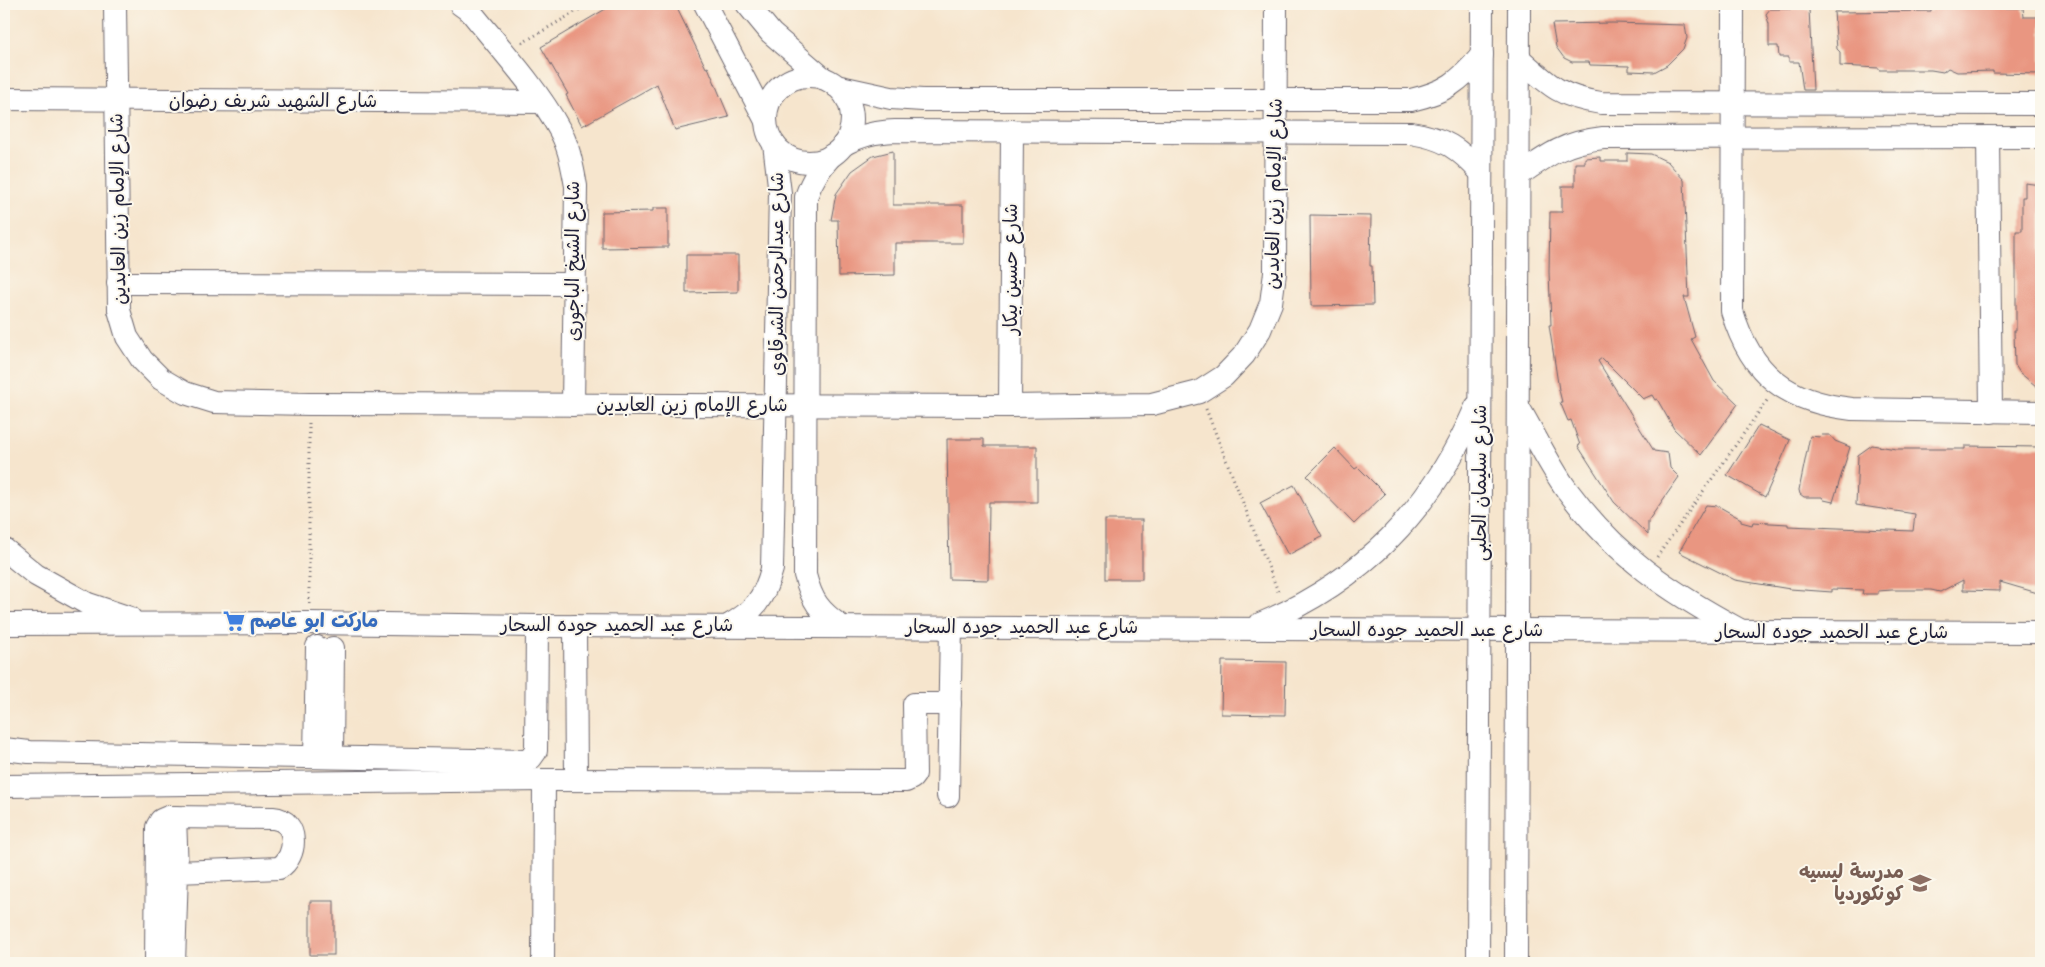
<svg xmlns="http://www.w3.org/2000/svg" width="2045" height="967" viewBox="0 0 2045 967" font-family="'Comic Neue','Playpen Sans Arabic',sans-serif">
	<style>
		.building { fill: #e99681 }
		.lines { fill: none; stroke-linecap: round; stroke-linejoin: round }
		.minor-casing { stroke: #6c666e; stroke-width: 24 }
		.path { stroke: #6c666e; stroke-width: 3; stroke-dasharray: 1 4; stroke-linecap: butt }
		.minor { stroke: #fff; stroke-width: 22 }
		.labels { text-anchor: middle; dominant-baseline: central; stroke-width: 4; stroke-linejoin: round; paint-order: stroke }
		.street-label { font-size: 19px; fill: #22223b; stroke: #fbf7ec }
		.shop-label { font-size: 19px; font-weight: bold; fill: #366cbe; stroke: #fbf7ec; text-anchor: start }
		.education-label { font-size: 19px; font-weight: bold; fill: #785e54; stroke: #fbf7ec; text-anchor: end }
	</style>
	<rect width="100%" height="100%" fill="#fbf7ec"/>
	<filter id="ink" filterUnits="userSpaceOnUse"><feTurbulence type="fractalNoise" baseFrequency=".02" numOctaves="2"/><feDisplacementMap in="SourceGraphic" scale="10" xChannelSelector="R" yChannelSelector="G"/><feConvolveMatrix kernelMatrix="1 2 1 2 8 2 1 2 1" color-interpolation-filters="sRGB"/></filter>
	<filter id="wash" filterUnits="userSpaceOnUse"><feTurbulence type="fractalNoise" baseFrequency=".0096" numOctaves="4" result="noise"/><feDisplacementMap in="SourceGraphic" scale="20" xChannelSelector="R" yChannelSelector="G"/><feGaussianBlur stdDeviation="1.12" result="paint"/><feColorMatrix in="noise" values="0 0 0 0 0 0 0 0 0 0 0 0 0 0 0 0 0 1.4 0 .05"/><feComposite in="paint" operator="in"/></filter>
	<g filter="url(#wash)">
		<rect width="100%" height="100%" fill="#f6e5cd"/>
		<g id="blocks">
			<g class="building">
				<polygon points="614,4 675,4 706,68 708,67 729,117 675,130 657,84 582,126 566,95 568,94 541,47"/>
				<polygon points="1931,8 2023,8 2024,17 2041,17 2041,74 1993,73 1993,71 1957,72 1948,68 1943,72 1931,70 1879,70 1879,68 1840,66 1840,52 1837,49 1834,12 1931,11"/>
				<polygon points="1770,9 1809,9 1813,90 1803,90 1799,62 1789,62 1789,57 1779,57 1778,46 1769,46 1769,24 1766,14"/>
				<polygon points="1613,23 1685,25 1687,38 1683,49 1667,65 1654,72 1629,71 1629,66 1590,65 1589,62 1572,62 1564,58 1556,47 1552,24"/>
				<polygon points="893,151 893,205 963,205 963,243 895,243 895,275 839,276 838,220 831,220 836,194 852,171 873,156"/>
				<polygon points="1627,153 1651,154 1668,162 1684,180 1689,297 1684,297 1695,337 1691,339 1714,381 1738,404 1701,455 1674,429 1657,399 1655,400 1652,395 1643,399 1602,358 1598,361 1654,451 1668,453 1670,468 1679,477 1648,521 1648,535 1614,502 1578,446 1580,445 1571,420 1568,421 1560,402 1562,402 1559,390 1549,325 1551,325 1549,272 1550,212 1562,212 1562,186 1575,186 1575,163 1585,163 1585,158 1600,157 1600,161 1627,161"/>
				<polygon points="2025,183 2041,185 2041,390 2020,373 2015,365 2014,331 2016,331 2016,231 2022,231 2022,197 2025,197"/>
				<polygon points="653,208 668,208 668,247 602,248 602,212 653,211"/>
				<polygon points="1310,215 1371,216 1370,266 1372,266 1373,305 1311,306"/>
				<polygon points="686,255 738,255 738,292 686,293"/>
				<polygon points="1759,425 1790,440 1765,497 1727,475"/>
				<polygon points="1822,435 1830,435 1835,441 1850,447 1833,502 1824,500 1822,497 1804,497 1800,494 1799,490 1810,436 1820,437"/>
				<polygon points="947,439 984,439 984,446 1037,446 1037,502 989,502 988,580 949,579"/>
				<polygon points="1872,445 1896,449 1965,449 1965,446 2041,447 2041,594 2000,582 2000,591 1963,590 1963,580 1940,592 1931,590 1892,590 1878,591 1878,594 1862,594 1863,590 1832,589 1832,592 1790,589 1735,580 1679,552 1706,505 1718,506 1741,519 1741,522 1752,525 1753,522 1788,524 1788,526 1913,531 1915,514 1856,505 1858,455"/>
				<polygon points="1335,448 1355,469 1358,467 1385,494 1354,524 1307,476"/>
				<polygon points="1294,485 1322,537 1288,555 1260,503"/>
				<rect x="1105" y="520" width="37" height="59"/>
				<polygon points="1222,661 1286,662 1285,715 1221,714"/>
				<rect x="310" y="901" width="24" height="54"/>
			</g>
		</g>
	</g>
	<g filter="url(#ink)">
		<use href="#blocks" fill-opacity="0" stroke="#6c666e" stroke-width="1"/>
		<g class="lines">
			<g class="minor-casing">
				<g id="minor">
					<polyline points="115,4 119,310 127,337 142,360 161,379 185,393 214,402 309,404 1010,406 1152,404 1199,392 1224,376 1244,355 1260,330 1271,303 1275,273 1276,4"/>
					<path d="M460 4 471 12C499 47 537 88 558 127 569 145 572 165 576 186L573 405"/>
					<polyline points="705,4 766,121"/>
					<polyline points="747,4 771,33 823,78"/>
					<path d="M1733 4 1732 311C1751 375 1787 402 1852 409L2041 412"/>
					<path d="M1519 58C1549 85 1560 97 1601 103L2041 104"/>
					<circle cx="809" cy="119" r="43"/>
					<path d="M836 86 891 98 923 100H1411C1446 92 1459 82 1482 55"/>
					<polyline points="4,99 542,102"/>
					<polyline points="1988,137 1991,412"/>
					<path d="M843 145C861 135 875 132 895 131L1411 133C1444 138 1459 148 1481 173"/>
					<path d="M832 155C820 168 812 179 806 197L805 575C812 601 819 611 841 626"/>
					<path d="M1519 175C1549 154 1566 142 1603 138L2041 137"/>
					<polyline points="118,283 574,284"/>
					<polyline points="1010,406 1012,131"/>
					<path d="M1519 408C1535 435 1549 465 1567 490 1617 557 1668 591 1740 630"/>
					<polyline points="4,549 36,575 88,604 130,618"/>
					<polyline points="4,624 309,623 537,626 2041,632"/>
					<path d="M1260 624C1364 580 1431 510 1476 407"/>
					<polyline points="575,626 576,780"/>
					<path d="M728 626C754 611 764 599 772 569L780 193 774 144"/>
					<polyline points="4,749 29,752 526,761 531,758 536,751 537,626"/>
					<polyline points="315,757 317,647"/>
					<polyline points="332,757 333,648"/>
					<polyline points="4,786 544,780 906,781 912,778 915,774 914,704 950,704"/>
					<polyline points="948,796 951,627"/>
					<polyline points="175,817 177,872"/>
					<path d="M156 963 157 827 161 820 168 817 273 818C299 820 298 857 279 868L177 872 174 963"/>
					<polyline points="543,963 544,780"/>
					<polyline points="1478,963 1482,4"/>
					<polyline points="1516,963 1519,4"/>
				</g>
			</g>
			<g class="path">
				<polyline points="522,43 589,4"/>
				<polyline points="1206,409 1279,594"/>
				<polyline points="309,423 309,605"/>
				<polyline points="1657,557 1768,399"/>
			</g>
			<use href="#minor" class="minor"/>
		</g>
	</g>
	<defs>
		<g id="supermarket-bare" transform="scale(1.725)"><path d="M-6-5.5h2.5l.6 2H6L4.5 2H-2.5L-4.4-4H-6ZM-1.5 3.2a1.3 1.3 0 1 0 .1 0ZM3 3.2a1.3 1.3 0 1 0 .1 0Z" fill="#3f7fe0" stroke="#fbf7ec" stroke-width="2.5" paint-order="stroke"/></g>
		<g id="school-bare" transform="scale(1.725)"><path d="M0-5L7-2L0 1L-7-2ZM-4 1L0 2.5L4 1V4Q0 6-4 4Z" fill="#8d6e63" stroke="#fbf7ec" stroke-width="2.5" paint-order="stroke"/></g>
	</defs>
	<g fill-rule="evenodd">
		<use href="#supermarket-bare" x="234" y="621"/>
		<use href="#school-bare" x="1920" y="883"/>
	</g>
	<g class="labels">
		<g class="street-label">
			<text x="273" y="101">شارع الشهيد شريف رضوان</text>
			<text transform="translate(1274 194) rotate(-89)">شارع الإمام زين العابدين</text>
			<text transform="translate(118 209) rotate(-91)">شارع الإمام زين العابدين</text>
			<text transform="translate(573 261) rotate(-90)">شارع الشيخ الباجورى</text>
			<text transform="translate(1011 269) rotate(-90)">شارع حسين بيكار</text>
			<text transform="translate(777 274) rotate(-90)">شارع عبدالرحمن الشرقاوى</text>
			<text x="692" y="405">شارع الإمام زين العابدين</text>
			<text transform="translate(1480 483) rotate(-90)">شارع سليمان الحلبى</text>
			<text x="617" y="625">شارع عبد الحميد جوده السحار</text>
			<text x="1022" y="627">شارع عبد الحميد جوده السحار</text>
			<text x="1427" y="630">شارع عبد الحميد جوده السحار</text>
			<text x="1832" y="632">شارع عبد الحميد جوده السحار</text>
		</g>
		<g class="shop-label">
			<text x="250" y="621">ماركت ابو عاصم</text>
		</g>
		<g class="education-label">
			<text x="1904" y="872">مدرسة ليسيه<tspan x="1904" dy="22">كونكورديا</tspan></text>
		</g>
	</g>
	<rect width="2045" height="967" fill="none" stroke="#fbf7ec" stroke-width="20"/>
</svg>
